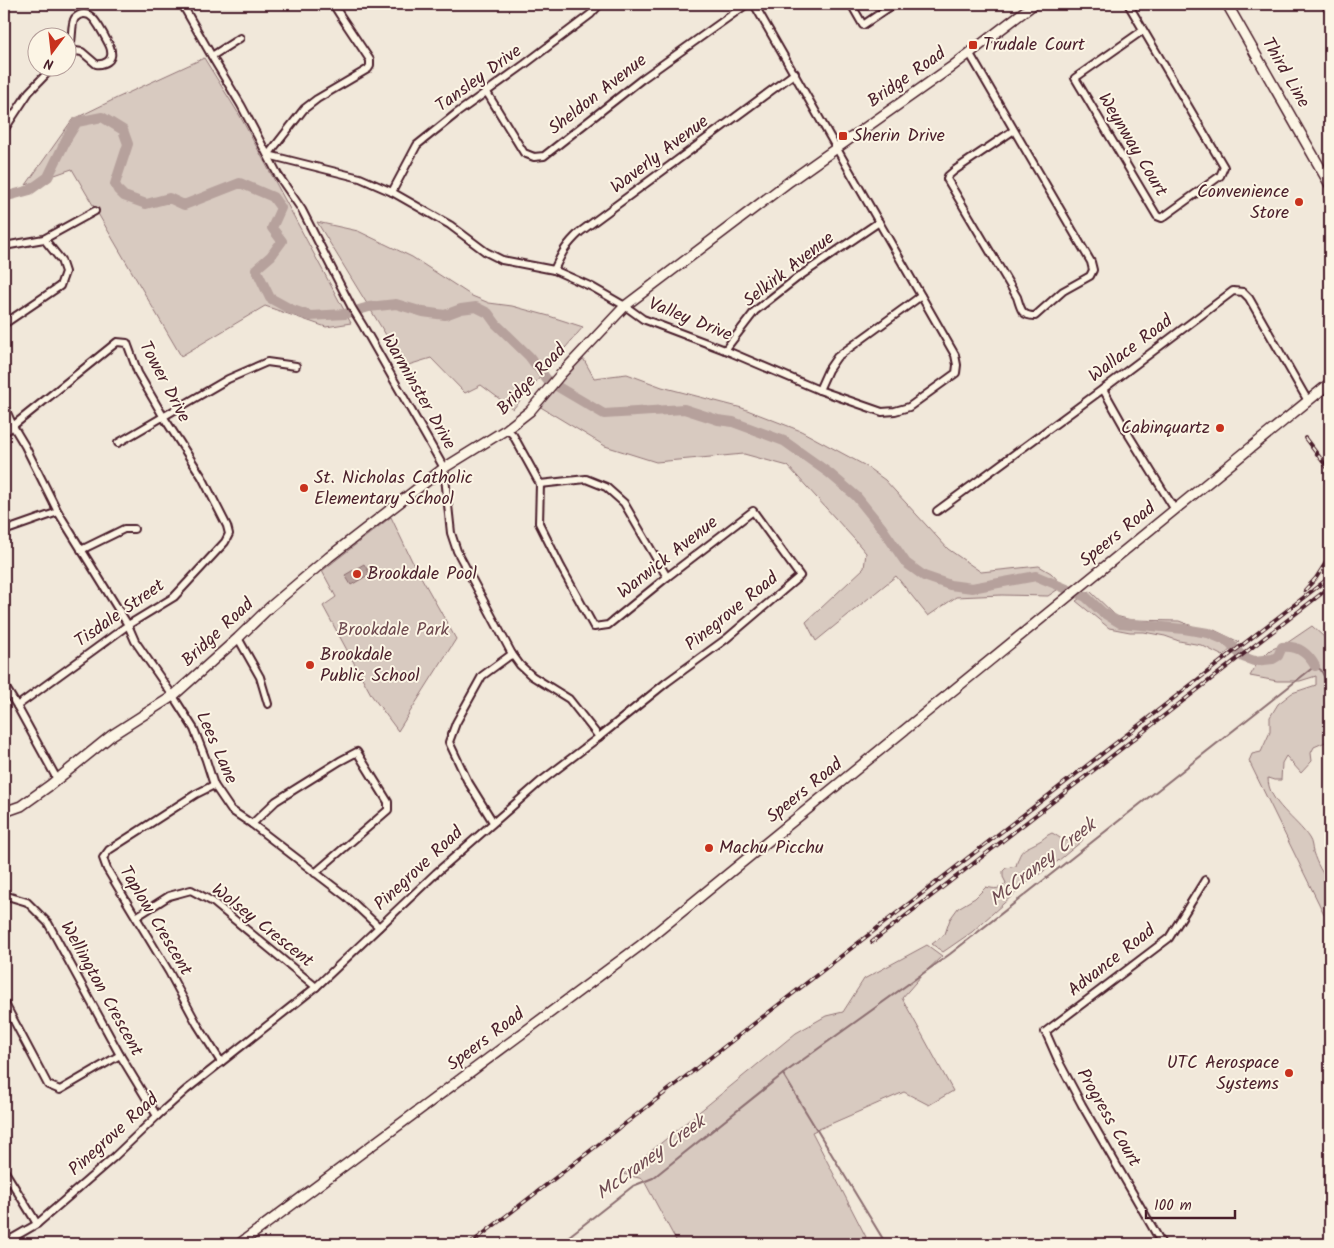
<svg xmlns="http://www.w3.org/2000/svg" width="1334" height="1248" viewBox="0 0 1334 1248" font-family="Kalam,sans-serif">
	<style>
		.green { fill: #d8cac0; stroke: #917476 }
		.water { fill: #b6a19c; stroke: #8b6d6f }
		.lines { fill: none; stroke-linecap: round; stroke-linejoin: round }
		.stream { stroke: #8b6d6f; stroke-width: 2 }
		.river { stroke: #b6a19c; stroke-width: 10 }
		.street-casing { stroke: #4a1f2b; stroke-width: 10 }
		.secondary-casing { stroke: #4a1f2b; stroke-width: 12 }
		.street { stroke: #fcf5e5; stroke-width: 6 }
		.secondary { stroke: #fcf5e5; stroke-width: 9 }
		.rail-casing { stroke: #4a1f2b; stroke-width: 4 }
		.rail { stroke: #fcf5e5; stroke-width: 2; stroke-dasharray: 5.5; stroke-linecap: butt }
		.poi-dot { fill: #c8321e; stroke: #fcf5e5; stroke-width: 2 }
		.labels { text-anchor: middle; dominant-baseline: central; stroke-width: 4; stroke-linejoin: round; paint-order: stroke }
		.poi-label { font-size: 18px; fill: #4a1f2b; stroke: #fcf5e5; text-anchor: start }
		.street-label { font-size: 18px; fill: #4a1f2b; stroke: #fcf5e5 }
		.park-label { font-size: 18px; fill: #6e4a50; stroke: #fcf5e5 }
		.water-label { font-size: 19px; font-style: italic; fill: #704c53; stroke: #fcf5e5 }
	</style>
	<rect width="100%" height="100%" fill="#f1e8da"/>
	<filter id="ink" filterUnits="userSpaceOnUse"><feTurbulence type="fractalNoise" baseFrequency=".02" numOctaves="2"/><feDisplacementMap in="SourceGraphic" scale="10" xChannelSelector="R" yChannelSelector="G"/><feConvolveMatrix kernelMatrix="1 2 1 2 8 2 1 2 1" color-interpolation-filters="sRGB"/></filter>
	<g filter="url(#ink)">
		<g class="green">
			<polygon points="204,58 240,116 351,323 326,327 265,306 181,356 72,169 26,185 72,120 117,98"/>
			<polygon points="317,222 358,231 412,257 472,296 489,303 512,306 549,316 583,327 513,409 481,385 465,393 431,358 405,366"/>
			<polygon points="583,358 594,378 627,374 662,387 742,408 801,431 864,465 885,480 948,549 981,572 1039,566 1051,573 1063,586 1048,596 1002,595 956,597 928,616 896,576 816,641 806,622 864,568 866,553 855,540 788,466 744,454 656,462 605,446 539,406"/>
			<polygon points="391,517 412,561 456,639 398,731 372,696 323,606 336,597 322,571"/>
			<polygon points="1090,591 1116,616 1131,620 1179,621 1203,630 1212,629 1239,642 1223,656 1201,645 1179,641 1165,636 1144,632 1130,632 1109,628 1076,601"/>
			<path d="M1312 626 1324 637 1330 646V740L1314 747 1311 753 1312 761 1301 773 1286 756 1282 763 1281 780H1274L1268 778C1268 803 1297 819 1309 838 1312 842 1312 848 1313 852 1317 864 1322 874 1330 882V914H1324L1249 761 1252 754 1261 752 1270 732V717L1278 704 1292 693 1316 685V676L1300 681H1277L1250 676 1258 662 1270 650 1287 643Z"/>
			<path d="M1052 833C1058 836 1060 839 1067 841L1073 837 1083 836 1082 841 1058 861 1024 885 972 932 943 952 932 944 945 934 950 919 958 908 975 898 986 887C995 889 1000 890 1006 883L1003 877V871L1006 868 1016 866C1021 848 1023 850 1038 842 1043 840 1046 835 1052 833Z"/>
			<polygon points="927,945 942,956 922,975 902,998 953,1091 929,1105 904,1092 812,1132 866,1237 854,1244 678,1244 643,1179 623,1174 796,1033 826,1016 843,1012 864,979"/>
		</g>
		<polygon class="water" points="364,564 370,574 351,585 345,575"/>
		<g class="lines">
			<g class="stream">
				<polyline points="559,1244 633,1186 653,1178 783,1074"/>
				<polyline points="886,1244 783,1074 950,954 1315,666 1321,670 1330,688"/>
			</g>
			<path class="river" d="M4 197 30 190 48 177 67 138 77 122 102 117 123 130 128 144 115 184 118 190 124 196 146 204 169 198 184 205 240 183 273 197 281 208 272 228 282 241 271 256 256 269 270 298 290 309 310 316 345 314 369 307 396 304 423 312 445 315 461 309 476 307 488 313 496 324 529 356 548 381 604 414 684 409 718 420 733 422 784 441 829 473 856 496 882 528 906 563 924 576 950 585 972 588 1036 576 1086 597 1102 612 1120 623 1184 629 1208 633 1227 641 1243 657 1254 661 1273 659 1278 656 1282 647C1298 645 1308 653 1315 666"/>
			<g class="street-casing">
				<g id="street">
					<polyline points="182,4 214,60 241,105 278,175 302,210 352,308 363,326 444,468 451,533 457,551 512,654 520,665 532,676 569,699 599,737"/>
					<polyline points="851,4 863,25 894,4"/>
					<polyline points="1128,4 1224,167 1220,176 1162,218 1157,216 1075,78 1142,31"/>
					<polyline points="1325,4 1330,12"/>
					<path d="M68 52C74 42 70 25 75 18 79 14 84 13 89 15 96 19 101 30 105 37 107 41 111 47 111 51 113 61 104 65 96 64L82 52 69 50"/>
					<path d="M970 54 1014 130 955 170 948 176 947 179 1017 297C1021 309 1021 316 1035 316L1063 291 1090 276 1093 270 1091 262 1014 130"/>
					<polyline points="212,56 240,38"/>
					<polyline points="486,91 524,153 534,157 544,156 642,79 747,4"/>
					<polyline points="4,130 29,92 52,68"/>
					<polyline points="268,155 360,178 392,192 450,225 486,252 502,260 554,270 592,287 625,306 643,319 725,350 819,390 882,412 895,411 909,407 956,373 957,365 955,355 754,4"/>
					<polyline points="268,155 304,109 317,99 368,69 370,66 370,60 340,15 333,4"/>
					<polyline points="392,192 417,145 457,113 525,64 591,14 600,4"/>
					<polyline points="4,246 44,239 95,211"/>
					<path d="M554 270C562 253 565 246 580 232L795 73"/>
					<polyline points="4,324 60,286 65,272 61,260 44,239"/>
					<polyline points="725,350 755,311 797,278 879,222"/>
					<polyline points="1103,389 1130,437 1175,510"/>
					<polyline points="819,390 828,370 837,357 921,296"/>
					<polyline points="4,406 13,426 25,446 58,512 128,625 135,641 173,696 194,729 206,760 214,785 231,810 252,824 347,897 379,927"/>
					<polyline points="4,433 117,342 127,343 138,373 163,416 202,477 227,526 229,534 225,542 174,597 128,625 17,706"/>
					<polyline points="118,443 228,379 267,362 296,366"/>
					<polyline points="540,484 586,479 606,487 624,503 667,577"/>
					<polyline points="937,511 1103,389 1233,291 1243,292 1249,298 1308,401"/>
					<polyline points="4,531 58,512"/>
					<polyline points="81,550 124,529 134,529"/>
					<polyline points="238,638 260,677 268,704"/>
					<polyline points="4,685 17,706 57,779"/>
					<polyline points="214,785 196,794 109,850 103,858 107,869 169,972 197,1024 221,1062"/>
					<polyline points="493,822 467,780 449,742 456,723 482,676 512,654"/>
					<polyline points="252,824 276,801 340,761 357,752 388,802 388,810 315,873"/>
					<polyline points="4,895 27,902 48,923 120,1055 157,1116"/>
					<polyline points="136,917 169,896 191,890 213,902 316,987"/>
					<polyline points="4,1002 48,1085 60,1090 120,1055"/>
					<polyline points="4,1170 33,1217 37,1224"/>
					<polyline points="4,1243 37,1224 113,1158 157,1116 186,1090 316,987 436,873 540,782 599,737 667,682 726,639 800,576 753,511 667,577 608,625 594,627 561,567 539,523 540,484 513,435 507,429"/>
					<polyline points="1162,1244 1082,1105 1058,1060 1047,1035 1045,1032 1169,938 1205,880"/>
				</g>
			</g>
			<g class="secondary-casing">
				<g id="secondary">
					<polyline points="1227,4 1330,185"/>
					<polyline points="4,812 21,806 49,786 112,735 173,696 238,638 270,607 329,557 444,468 507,429 530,411 561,374 625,306 790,181 950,68 1034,4"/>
					<polyline points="239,1244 641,945 1330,383"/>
				</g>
			</g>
			<use href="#street" class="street"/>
			<use href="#secondary" class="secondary"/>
			<g class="rail-casing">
				<g id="rail">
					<polyline points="1305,438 1330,471"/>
					<polyline points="1305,590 1316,578 1330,556"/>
					<polyline points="872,942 1330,587"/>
					<polyline points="470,1244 1330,577"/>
				</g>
			</g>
			<use href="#rail" class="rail"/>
		</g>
	</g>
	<g class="poi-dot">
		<rect x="968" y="40" width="10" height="10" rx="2.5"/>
		<rect x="838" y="131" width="10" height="10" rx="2.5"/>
		<circle cx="1299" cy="202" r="5"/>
		<circle cx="1220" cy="428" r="5"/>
		<circle cx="304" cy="488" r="5"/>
		<circle cx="357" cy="574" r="5"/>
		<circle cx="310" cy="665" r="5"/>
		<circle cx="709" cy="848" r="5"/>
		<circle cx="1289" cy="1073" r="5"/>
	</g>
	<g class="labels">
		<g class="poi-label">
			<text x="983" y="45">Trudale Court</text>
			<text x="853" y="136">Sherin Drive</text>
			<text x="1289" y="192" text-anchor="end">Convenience<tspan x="1289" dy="21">Store</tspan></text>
			<text x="1210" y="428" text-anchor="end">Cabinquartz</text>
			<text x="314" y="478">St. Nicholas Catholic<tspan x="314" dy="21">Elementary School</tspan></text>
			<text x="367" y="574">Brookdale Pool</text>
			<text x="320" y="655">Brookdale<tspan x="320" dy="21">Public School</tspan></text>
			<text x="719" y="848">Machu Picchu</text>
			<text x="1279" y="1063" text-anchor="end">UTC Aerospace<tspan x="1279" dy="21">Systems</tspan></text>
		</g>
		<g class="street-label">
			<text transform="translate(1285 73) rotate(60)">Third Line</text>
			<text transform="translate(907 78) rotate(-35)">Bridge Road</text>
			<text transform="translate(479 79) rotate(-36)">Tansley Drive</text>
			<text transform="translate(598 95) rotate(-38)">Sheldon Avenue</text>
			<text transform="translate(1132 145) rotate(59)">Weynway Court</text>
			<text transform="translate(660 155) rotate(-37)">Waverly Avenue</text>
			<text transform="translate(789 270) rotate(-38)">Selkirk Avenue</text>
			<text transform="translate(690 320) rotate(22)">Valley Drive</text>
			<text transform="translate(1131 349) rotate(-37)">Wallace Road</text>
			<text transform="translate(532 380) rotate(-46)">Bridge Road</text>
			<text transform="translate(164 382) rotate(62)">Tower Drive</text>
			<text transform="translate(418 392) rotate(60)">Warminster Drive</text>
			<text transform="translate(1118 535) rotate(-39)">Speers Road</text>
			<text transform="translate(668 558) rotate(-38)">Warwick Avenue</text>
			<text transform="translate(732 612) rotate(-39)">Pinegrove Road</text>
			<text transform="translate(120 614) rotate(-35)">Tisdale Street</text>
			<text transform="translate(218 633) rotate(-43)">Bridge Road</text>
			<text transform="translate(216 748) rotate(66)">Lees Lane</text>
			<text transform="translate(805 791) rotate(-39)">Speers Road</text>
			<text transform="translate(419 869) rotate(-43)">Pinegrove Road</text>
			<text transform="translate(155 921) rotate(59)">Taplow Crescent</text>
			<text transform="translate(262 926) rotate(38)">Wolsey Crescent</text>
			<text transform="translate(1112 961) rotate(-38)">Advance Road</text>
			<text transform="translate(101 989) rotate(61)">Wellington Crescent</text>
			<text transform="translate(486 1040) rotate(-37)">Speers Road</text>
			<text transform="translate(1108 1118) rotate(60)">Progress Court</text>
			<text transform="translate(114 1135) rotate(-42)">Pinegrove Road</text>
		</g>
		<g class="park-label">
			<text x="393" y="630">Brookdale Park</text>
		</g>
		<g class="water-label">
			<text transform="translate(1043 863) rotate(-38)">McCraney Creek</text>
			<text transform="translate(651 1158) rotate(-36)">McCraney Creek</text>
		</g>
	</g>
	<rect width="1334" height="1248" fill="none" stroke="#fcf5e5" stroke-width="20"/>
	<rect x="10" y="10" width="1314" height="1228" fill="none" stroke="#4a1f2b" stroke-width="2" filter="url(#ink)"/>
	<g transform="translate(52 52) rotate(195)"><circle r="24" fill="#fcf5e5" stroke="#b59f9b"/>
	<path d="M0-4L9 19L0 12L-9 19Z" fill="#c8321e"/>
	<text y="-8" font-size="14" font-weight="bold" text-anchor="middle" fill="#4a1f2b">N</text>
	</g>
	<path d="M1146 1210v8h89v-8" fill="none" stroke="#4a1f2b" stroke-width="2.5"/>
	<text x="1154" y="1210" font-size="15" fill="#4a1f2b" stroke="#fcf5e5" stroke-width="4" paint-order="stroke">100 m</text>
</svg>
